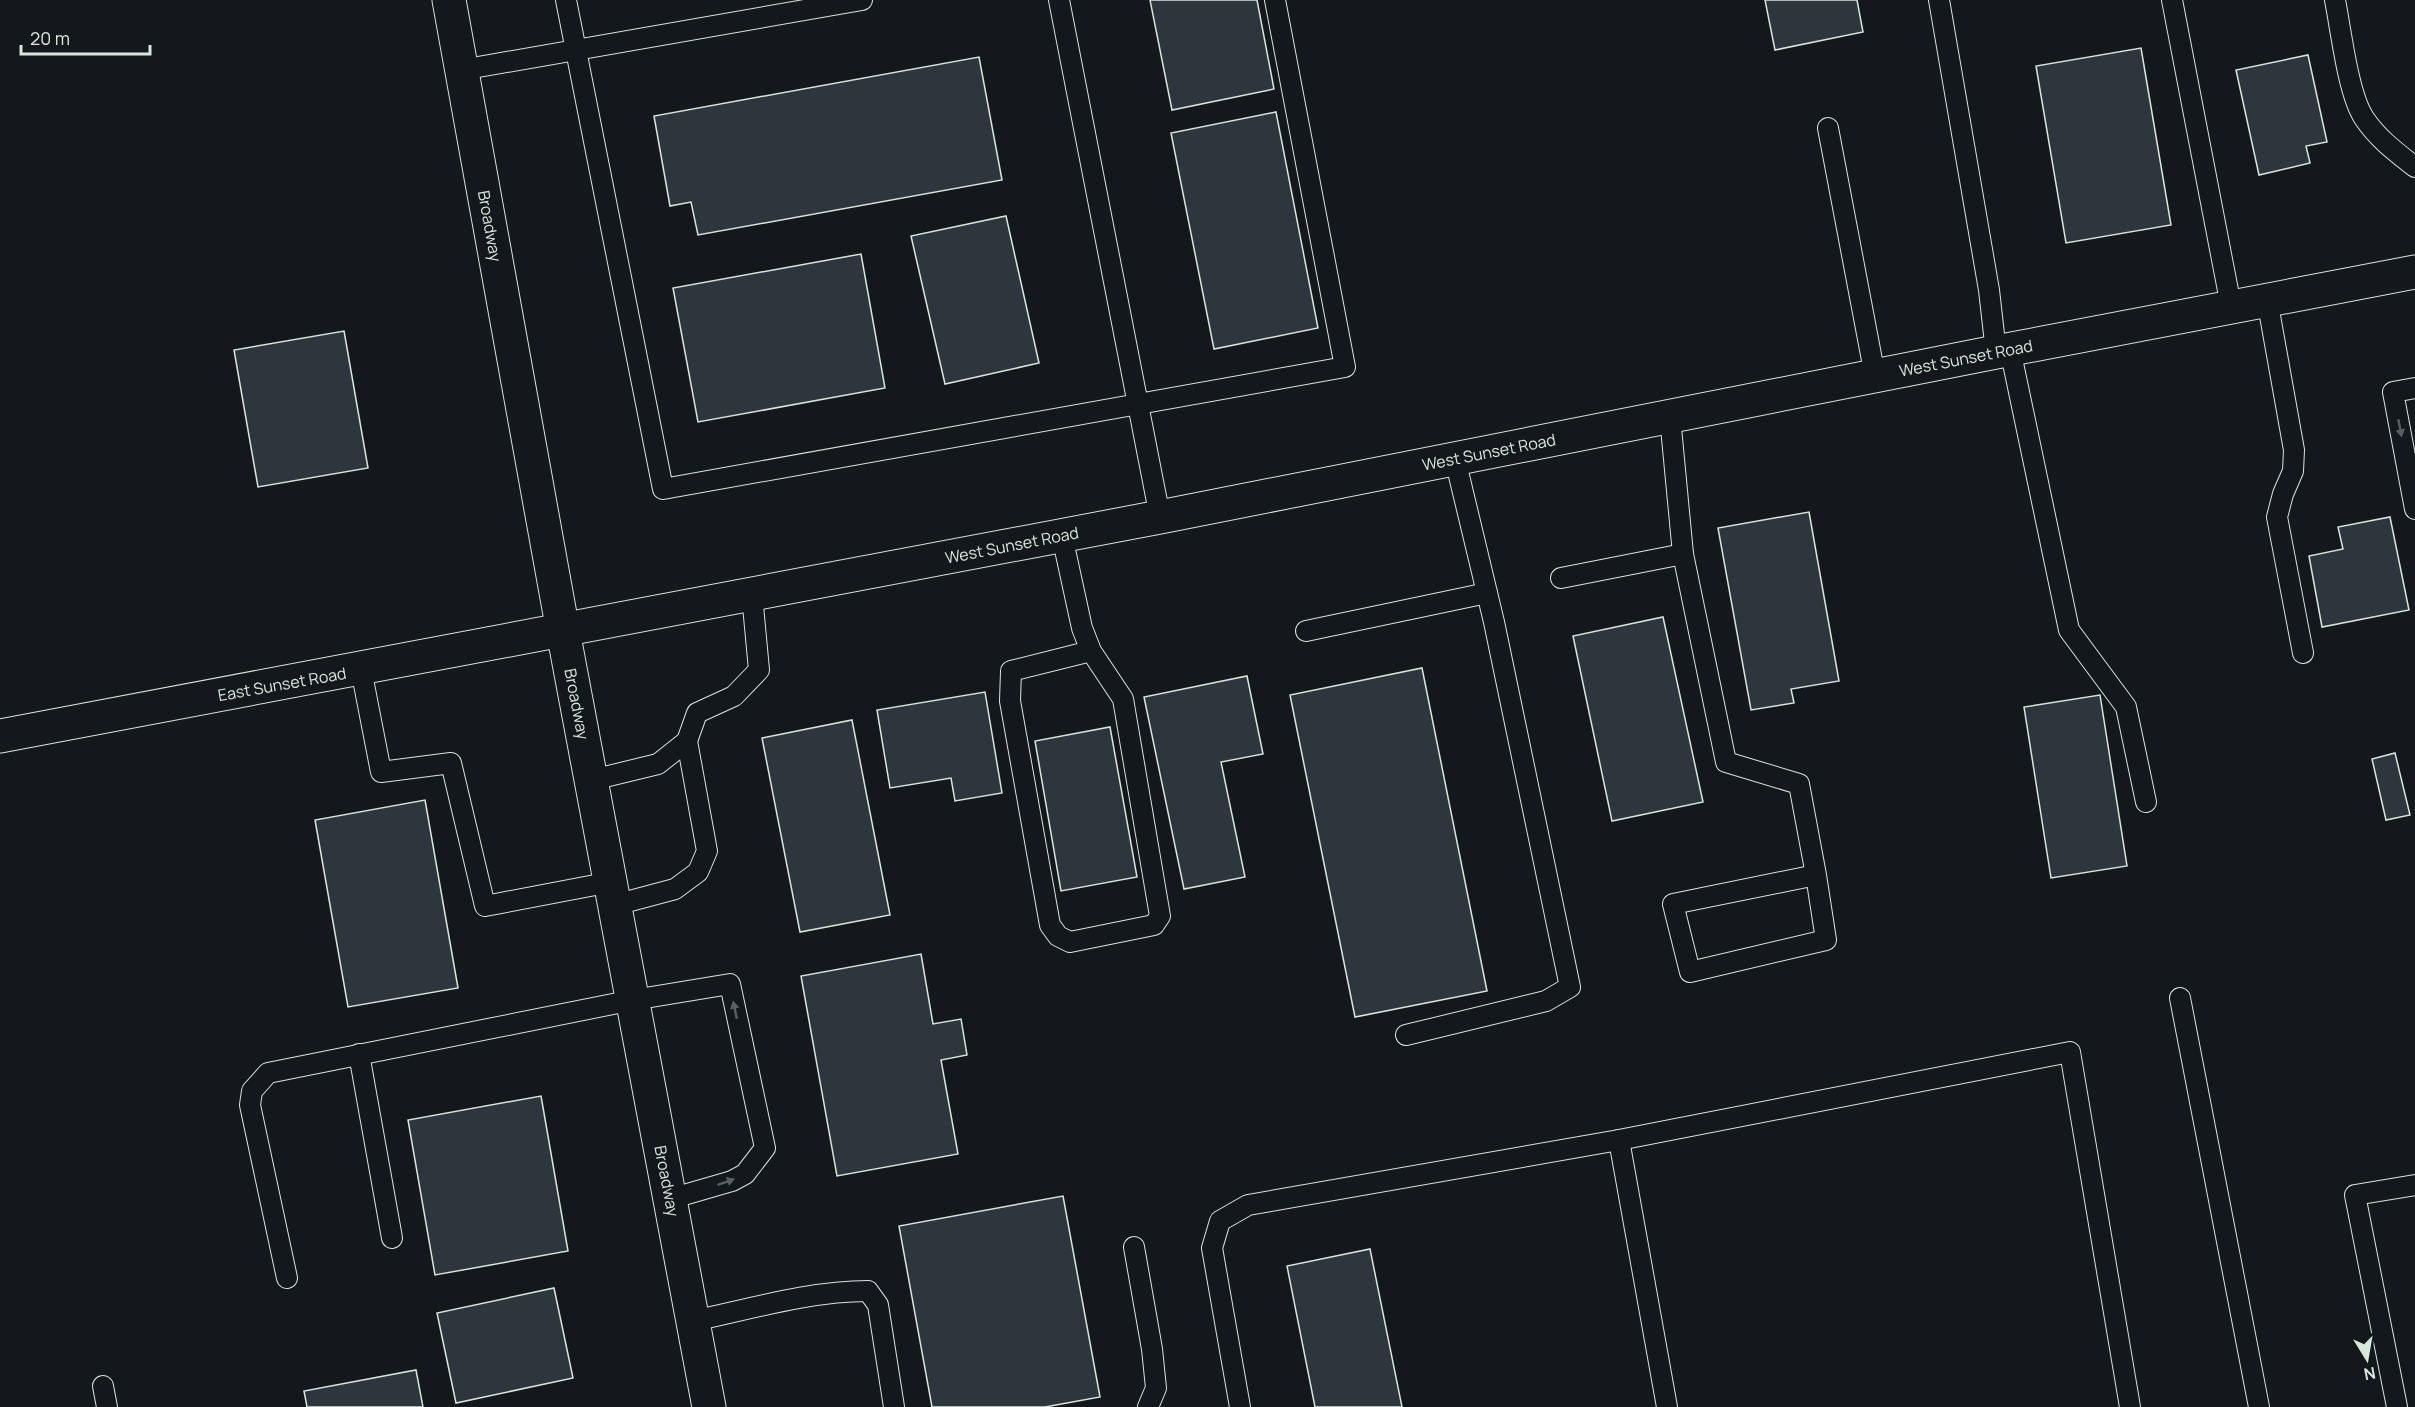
<svg xmlns="http://www.w3.org/2000/svg" width="2415" height="1407" viewBox="0 0 2415 1407" font-family="Manrope,sans-serif">
	<style>
		.building { fill: #2c363c; stroke: #d8e6dc; stroke-width: 1.5 }
		.lines { fill: none; stroke-linecap: round; stroke-linejoin: round }
		.lane-casing { stroke: #d8e6dc; stroke-width: 22 }
		.secondary-casing { stroke: #d8e6dc; stroke-width: 35 }
		.lane { stroke: #14181c; stroke-width: 20 }
		.secondary { stroke: #14181c; stroke-width: 33 }
		.oneway { fill: #59605f }
		.labels { text-anchor: middle; dominant-baseline: central; stroke-width: 4.5; stroke-linejoin: round; paint-order: stroke }
		.street-label { font-size: 16px; fill: #d8e6dc; stroke: #14181c }
	</style>
	<rect width="100%" height="100%" fill="#14181c"/>
	<g class="building">
		<polygon points="1150,0 1257,0 1274,89 1172,110"/>
		<polygon points="1765,0 1857,0 1863,32 1775,50"/>
		<polygon points="2141,48 2171,225 2066,243 2036,66"/>
		<polygon points="2308,55 2327,142 2306,146 2310,163 2259,175 2236,70"/>
		<polygon points="979,57 1002,180 698,235 691,202 670,206 654,116"/>
		<polygon points="1276,112 1318,328 1214,349 1171,133"/>
		<polygon points="1006,216 1039,363 945,384 911,236"/>
		<polygon points="861,254 885,388 698,422 673,288"/>
		<polygon points="344,331 368,468 258,487 234,350"/>
		<polygon points="1809,512 1839,681 1791,689 1794,703 1751,710 1718,528"/>
		<polygon points="2390,517 2409,610 2322,627 2309,556 2343,549 2338,527"/>
		<polygon points="1663,617 1703,802 1612,821 1573,636"/>
		<polygon points="1422,668 1487,991 1355,1017 1290,695"/>
		<polygon points="1247,676 1263,754 1221,762 1245,877 1184,889 1144,697"/>
		<polygon points="985,692 1002,793 955,801 951,778 890,788 877,710"/>
		<polygon points="2100,695 2127,866 2051,878 2024,707"/>
		<polygon points="852,720 890,915 800,932 762,738"/>
		<polygon points="1110,727 1137,877 1061,891 1035,741"/>
		<polygon points="2395,753 2410,815 2386,820 2372,759"/>
		<polygon points="425,800 458,988 348,1007 315,820"/>
		<polygon points="921,954 933,1024 961,1019 967,1055 941,1060 958,1154 837,1176 801,976"/>
		<polygon points="541,1096 568,1251 435,1275 408,1120"/>
		<polygon points="1063,1196 1100,1397 1045,1407 932,1407 899,1226"/>
		<polygon points="1370,1249 1402,1407 1315,1407 1287,1266"/>
		<polygon points="554,1288 573,1378 456,1403 437,1313"/>
		<polygon points="416,1370 423,1407 307,1407 304,1391"/>
	</g>
	<g class="lines">
		<g class="lane-casing">
			<g id="lane">
				<polyline points="566,0 663,489 1345,367 1275,0"/>
				<polyline points="1059,0 1160,517"/>
				<polyline points="1939,0 1989,290 1996,352"/>
				<polyline points="2172,0 2231,306"/>
				<path d="M2335 0C2341 30 2348 94 2364 118 2378 139 2396 152 2415 167"/>
				<polyline points="461,70 862,0"/>
				<polyline points="1828,128 1875,376"/>
				<polyline points="2267,299 2294,450 2293,471 2283,494 2277,517 2303,653"/>
				<polyline points="2010,349 2069,630 2126,707 2146,802"/>
				<polyline points="2415,388 2393,392 2415,509"/>
				<polyline points="1062,536 1082,628 1091,651 1123,699 1160,916 1154,925 1070,942 1058,936 1050,925 1010,701 1011,671 1091,651"/>
				<polyline points="1683,554 1726,762 1799,784 1816,875 1673,904 1690,972 1826,940 1816,875"/>
				<polyline points="1561,578 1683,554 1670,417"/>
				<polyline points="1306,631 1487,593"/>
				<polyline points="361,669 381,772 451,763 485,906 611,882"/>
				<polyline points="592,780 658,764 687,741 697,713 734,696 759,670 752,595"/>
				<polyline points="615,905 675,889 698,872 707,851 687,741"/>
				<polyline points="2180,998 2259,1407"/>
				<polyline points="1406,1035 1546,1001 1570,987 1494,622 1455,459"/>
				<polyline points="359,1054 392,1238"/>
				<polyline points="1619,1140 2070,1052 2130,1407"/>
				<polyline points="1134,1247 1152,1349 1156,1388 1148,1407"/>
				<polyline points="287,1278 250,1105 252,1091 268,1073 633,1000 730,984 765,1148 745,1174 732,1181 670,1199"/>
				<path d="M693 1321C750 1309 810 1291 868 1291L878 1305 894 1407"/>
				<polyline points="103,1386 107,1407"/>
				<polyline points="1240,1407 1212,1248 1220,1221 1248,1205 1619,1140 1667,1407"/>
				<polyline points="2397,1407 2355,1195 2415,1185"/>
			</g>
		</g>
		<g class="secondary-casing">
			<g id="secondary">
				<polyline points="449,0 563,631 709,1407"/>
				<polyline points="0,736 1160,517 1996,352 2415,272"/>
			</g>
		</g>
		<use href="#lane" class="lane"/>
		<use href="#secondary" class="secondary"/>
	</g>
	<defs><path id="oneway-solid" d="M-6-.8H1V-3.2L6.5 0L1 3.2V.8H-6Z" transform="scale(1.5)"/></defs>
	<g class="oneway">
		<use href="#oneway-solid" transform="translate(2400 428) rotate(79)"/>
		<use href="#oneway-solid" transform="translate(735 1010) rotate(-102)"/>
		<use href="#oneway-solid" transform="translate(726 1182) rotate(-19)"/>
	</g>
	<g class="labels">
		<g class="street-label">
			<text transform="translate(490 226) rotate(80)">Broadway</text>
			<text transform="translate(1966 358) rotate(-11)">West Sunset Road</text>
			<text transform="translate(1489 452) rotate(-11)">West Sunset Road</text>
			<text transform="translate(1012 545) rotate(-11)">West Sunset Road</text>
			<text transform="translate(282 684) rotate(-10)">East Sunset Road</text>
			<text transform="translate(577 704) rotate(79)">Broadway</text>
			<text transform="translate(667 1181) rotate(79)">Broadway</text>
		</g>
	</g>
	<g transform="translate(2367 1359) rotate(169)" stroke="#14181c" stroke-width="4.5" paint-order="stroke">
	<path d="M0-4.5L10 22L0 15L-10 22Z" fill="#d8e6dc"/>
	<text y="-9" font-size="16" font-weight="bold" text-anchor="middle" fill="#d8e6dc">N</text>
	</g>
	<path d="M21 45v9h129v-9" fill="none" stroke="#d8e6dc" stroke-width="3"/>
	<text x="30" y="45" font-size="18" fill="#d8e6dc" stroke="#14181c" stroke-width="4.5" paint-order="stroke">20 m</text>
</svg>
